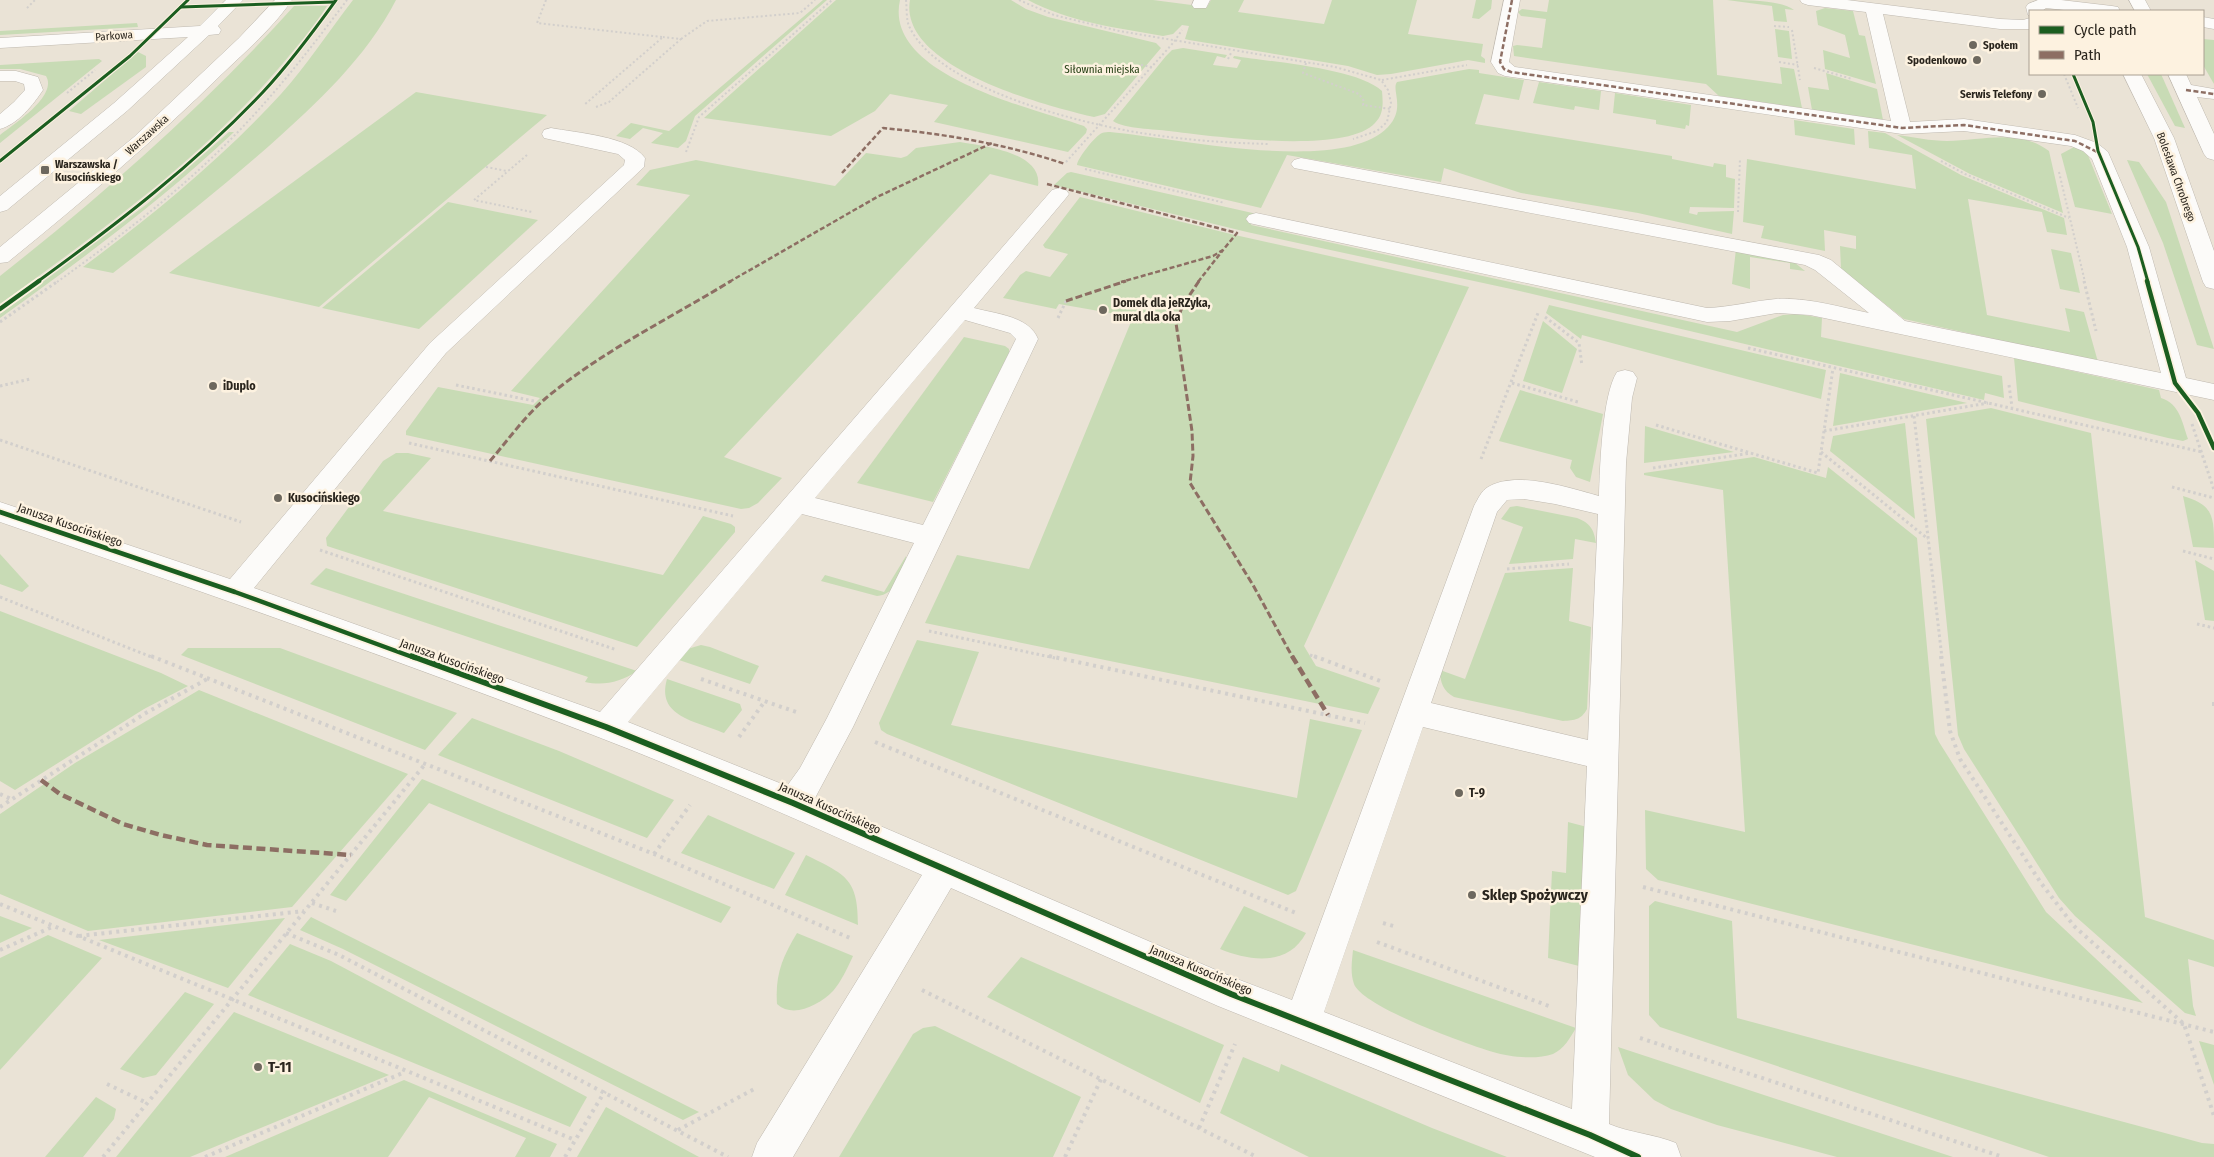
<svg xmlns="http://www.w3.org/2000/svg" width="2214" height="1157" viewBox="0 0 2214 1157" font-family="'Fira Sans Condensed',sans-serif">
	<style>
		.green { fill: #c8dbb5 }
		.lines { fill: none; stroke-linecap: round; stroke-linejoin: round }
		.minor-casing { stroke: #bfb9b0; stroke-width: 1 }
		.path-far2 { stroke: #d2cfcc; stroke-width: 2; stroke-dasharray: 2 2.5; stroke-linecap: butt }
		.path-far1 { stroke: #d2cfcc; stroke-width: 3; stroke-dasharray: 2.5 3; stroke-linecap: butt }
		.path { stroke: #d2cfcc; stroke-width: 4; stroke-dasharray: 3 4.5; stroke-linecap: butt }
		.minor { fill: #fcfbf9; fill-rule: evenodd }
		.quiet-far2 { stroke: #8d6e63; stroke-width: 2.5; stroke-dasharray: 5 2.5; stroke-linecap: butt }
		.quiet-far1 { stroke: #8d6e63; stroke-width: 3; stroke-dasharray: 7 3; stroke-linecap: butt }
		.quiet { stroke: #8d6e63; stroke-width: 4.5; stroke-dasharray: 9 4.5; stroke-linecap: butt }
		.cycleway-far2-casing { stroke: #fdf2e0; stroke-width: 5 }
		.cycleway-far1-casing { stroke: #fdf2e0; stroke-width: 8 }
		.cycleway-casing { stroke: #fdf2e0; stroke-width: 9 }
		.cycleway-far2 { stroke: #1b5e20; stroke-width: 3 }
		.cycleway-far1 { stroke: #1b5e20; stroke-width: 4.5 }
		.cycleway { stroke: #1b5e20; stroke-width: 6 }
		.poi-dot { fill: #6d685e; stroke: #fdf2e0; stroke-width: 2 }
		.labels { text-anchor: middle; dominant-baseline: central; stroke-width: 5; stroke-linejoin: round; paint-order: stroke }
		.far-street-label { font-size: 11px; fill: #2a251d; stroke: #fdf2e0 }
		.far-poi-label { font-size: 11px; font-weight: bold; fill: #2a251d; stroke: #fdf2e0; text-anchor: start }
		.far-park-label { font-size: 11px; fill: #1e3a0d; stroke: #fdf2e0 }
		.poi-label { font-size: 12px; font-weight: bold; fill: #2a251d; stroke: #fdf2e0; text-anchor: start }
		.street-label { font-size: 12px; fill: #2a251d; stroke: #fdf2e0 }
		.near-poi-label { font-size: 15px; font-weight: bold; fill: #2a251d; stroke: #fdf2e0; text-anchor: start }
	</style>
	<rect width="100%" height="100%" fill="#eae3d6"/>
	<g class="green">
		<path d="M353 0H396C366 58 317 103 269 146 219 190 166 232 113 273L83 267C153 215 221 159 281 94 307 65 329 31 353 0Z"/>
		<polygon points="823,0 827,0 695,116 686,141 678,148 651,143 663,133 643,128 630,139 616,136 631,123 669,131"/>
		<path d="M836 0H900C883 76 1034 108 1084 126L1087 129 1086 133 1068 152 934 122 948 105 890 94 875 111 831 136 704 118Z"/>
		<path d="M910 0H1011L1026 9 1048 17 1156 43 1161 48 1105 114 1094 117C1046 106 898 67 910 0Z"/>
		<path d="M1028 0H1153L1207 7 1211 0H1244L1238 12 1324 24 1332 0H1417L1408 34 1483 44 1481 56 1485 59V63L1468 60 1391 74 1377 75 1348 66 1189 40 1185 39 1189 26 1182 25 1173 34 1163 36C1118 28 1069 22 1028 0Z"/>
		<polygon points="1476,0 1492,0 1491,9 1479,19 1472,18"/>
		<polygon points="1549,0 1713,0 1717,75 1782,84 1780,67 1794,69 1802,108 1719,96 1706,84 1514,56 1513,46 1517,45 1542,48 1546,19 1521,16 1518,12 1522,9 1547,12"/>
		<path d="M1727 0C1746 0 1782 0 1794 10L1785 9 1787 22 1774 21 1772 6Z"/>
		<path d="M294 6H327C313 28 295 49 278 69 199 161 98 233 0 304V276C105 193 204 106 294 6Z"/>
		<polygon points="1825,8 1853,11 1859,35 1865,36 1876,84 1825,69 1823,50 1850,58 1845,35 1818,25 1816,11"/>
		<polygon points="137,23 138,27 0,35 0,31"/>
		<polygon points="1775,29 1789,31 1792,59 1778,57"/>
		<polygon points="2203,39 2214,40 2214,84 2203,65"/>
		<path d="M1183 48 1227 55 1225 58 1217 56 1213 65 1237 68 1241 60 1233 58 1234 56C1271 62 1357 68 1382 91 1383 103 1384 114 1375 123 1346 155 1211 136 1169 131 1155 129 1125 129 1113 121L1166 56 1172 50Z"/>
		<polygon points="138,52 146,56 146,67 81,114 69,111"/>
		<path d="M99 59 102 61 0 143V135C14 124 58 96 46 76L20 69H0V65Z"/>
		<path d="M1469 69 1479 70V73L1524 80 1519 100 1484 94 1475 124 1672 156V159L1713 167 1714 163 1726 165V177L1735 179 1734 208 1690 207 1689 213 1697 215 1698 212 1734 211 1732 234 1638 213 1521 193 1444 168 1441 182 1287 155 1261 208 1077 165C1077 159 1095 136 1102 133 1104 132 1108 132 1110 132 1171 137 1343 176 1388 127 1406 108 1391 90 1397 82Z"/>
		<polygon points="1826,73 1877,89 1883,120 1812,110 1808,87 1829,90"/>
		<polygon points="2147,74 2161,74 2185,128 2175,126"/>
		<polygon points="1539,82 1601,91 1599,110 1575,106 1574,110 1533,103"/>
		<polygon points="416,92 547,115 319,307 169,273"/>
		<polygon points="1615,93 1691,105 1689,126 1686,125 1685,129 1656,124 1656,120 1613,113"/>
		<polygon points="1794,120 1854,129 1855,145 1795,135"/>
		<polygon points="1868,131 1885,133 1961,175 2064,218 2067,235 2047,232 2042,212 1968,199 1987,315 2070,332 2065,308 2084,312 2098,362 1904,319 1841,269 1840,246 1856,249 1856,236 1824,230 1825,251 1761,238 1764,226 1743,222 1747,159 1916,189 1912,155 1869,148"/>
		<path d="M229 132H234C161 201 81 260 0 318V314L147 204Z"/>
		<path d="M1897 135C1913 137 1931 141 1947 141 1981 141 2020 128 2049 151L2063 213 1970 174Z"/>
		<path d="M960 142C983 146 1043 152 1038 186L990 174 724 457 782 478 758 503 749 508 741 509 406 435V431L438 387 533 405 540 398 511 391 690 195 636 185 650 170 696 160 835 186 866 153 901 158 907 156 916 148Z"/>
		<polygon points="2074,147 2087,153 2112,214 2075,207 2061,154"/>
		<polygon points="2127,160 2139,162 2166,202 2214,349 2197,345 2163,243"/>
		<polygon points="1071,172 1257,214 1251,225 1737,332 1783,315 1798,314 1822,318 1821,337 2002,376 2004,398 1985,393 1984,400 1511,289 1247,232 1054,185 1067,173"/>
		<polygon points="1080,197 1235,235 1469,287 1304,646 1316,666 1380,688 1368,714 925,623 957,555 1029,569 1133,317 1059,304 1056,309 1003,298 1020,275 1026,271 1050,277 1068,254 1045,248 1043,245"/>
		<polygon points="448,202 538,220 419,329 322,308"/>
		<polygon points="1736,249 1794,262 1805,271 1790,269 1790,263 1750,257 1750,289 1732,284"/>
		<polygon points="2051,249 2071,253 2080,293 2060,289"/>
		<polygon points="1549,305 1826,370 1821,399 1582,335 1581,339 1546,313"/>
		<polygon points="1543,321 1577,349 1562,393 1523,381"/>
		<polygon points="964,337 1005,346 1009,349 1009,353 933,502 857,483"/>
		<path d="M2014 358 2159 390 2161 398C2180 404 2182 422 2188 439L2183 441 2168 438 2018 401Z"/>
		<polygon points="1840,373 1967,403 1833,426"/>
		<polygon points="1520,390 1603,414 1590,482 1576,477 1570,468 1572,460 1499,441"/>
		<polygon points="1991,408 2091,433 2145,917 2214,940 2214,967 2188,959 2193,1006 2196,1016 2185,1013 2075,916 2059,898 1964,749 1958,735 1926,419"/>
		<polygon points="1905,423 1915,519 1830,451 1833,436"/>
		<polygon points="1645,426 1734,452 1644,463"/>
		<polygon points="396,453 408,453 431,458 383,511 663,575 703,516 731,524 735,527 735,532 637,647 327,546 326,538 383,461"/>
		<polygon points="1754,457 1826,478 1828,467 1917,538 1935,734 1939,742 2046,912 2143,1003 1658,880 1646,869 1645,810 1745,832 1723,490 1644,475 1644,473"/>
		<path d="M2183 496C2214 505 2214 517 2214 548L2193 547Z"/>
		<path d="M1517 506 1577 518C1590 523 1594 529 1596 543L1575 539 1573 559 1509 564 1523 527 1501 519 1510 507Z"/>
		<polygon points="0,554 29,586 22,592 0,584"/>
		<path d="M906 556C906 572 895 595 877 596L821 581 825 575 884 592Z"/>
		<polygon points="2195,560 2214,571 2214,621 2205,620"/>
		<path d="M326 568 637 671C621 682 604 686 585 682L588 677 310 584Z"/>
		<path d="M1573 568 1569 621 1591 627 1587 709C1581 720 1575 720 1563 721L1454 697C1443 691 1440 682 1440 670L1465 679 1505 573Z"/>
		<polygon points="0,611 161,673 188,686 144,709 15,790 0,781"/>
		<polygon points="917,640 979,652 951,725 1297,798 1310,719 1362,730 1296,891 1288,895 887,734 881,730 879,723"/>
		<polygon points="701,645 710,647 759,666 750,684 676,659 684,650"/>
		<polygon points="188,648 280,648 457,713 425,750 181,655"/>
		<path d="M667 679 740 704 742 710 724 733C696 721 656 717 667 679Z"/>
		<polygon points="199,690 408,774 292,907 88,931 0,894 0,814 75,763"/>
		<polygon points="472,718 559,751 674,800 647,838 438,755"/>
		<polygon points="422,779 731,907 721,923 429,803 346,901 330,895"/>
		<polygon points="708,815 795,853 774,889 681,853"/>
		<polygon points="1568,822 1587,827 1579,966 1548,958 1552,871 1566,873"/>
		<path d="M806 855C846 875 858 878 858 925L785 895Z"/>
		<polygon points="1655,901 1732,921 1737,1018 2202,1143 2214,1144 2214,1157 2049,1157 1660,1027 1649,1015 1649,906"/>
		<path d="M1244 906 1306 933C1288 967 1249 961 1220 949Z"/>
		<polygon points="0,916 32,928 0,943"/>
		<polygon points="311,917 325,924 699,1112 683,1120 343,949 300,930"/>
		<polygon points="285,918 228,988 99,940"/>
		<path d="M797 933 853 956C848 967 841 982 833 991 819 1005 793 1019 777 1004 775 975 782 958 797 933Z"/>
		<polygon points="48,935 102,958 0,1070 0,958"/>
		<polygon points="290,944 331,961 587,1097 570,1127 248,995"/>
		<path d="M1353 950 1576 1028C1570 1038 1564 1049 1553 1054 1536 1060 1510 1057 1493 1052 1466 1044 1363 1007 1354 984 1350 973 1352 961 1353 950Z"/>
		<polygon points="1021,957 1224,1045 1200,1103 987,997"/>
		<polygon points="185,992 214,1004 156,1075 143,1078 120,1069"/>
		<polygon points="234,1012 389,1075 190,1157 116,1157"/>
		<polygon points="935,1026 1081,1097 1053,1157 839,1157 913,1034 923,1028"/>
		<polygon points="2199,1041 2214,1045 2214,1085"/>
		<polygon points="1618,1047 1953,1157 1837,1157 1717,1125 1671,1109 1654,1100 1628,1075"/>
		<polygon points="1243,1057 1279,1072 1281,1064 1432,1128 1507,1157 1309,1157 1220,1113"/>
		<polygon points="404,1080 557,1144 550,1157 515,1157 526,1138 429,1097 388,1157 225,1157"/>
		<polygon points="96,1097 116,1109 114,1119 83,1157 45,1157"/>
		<polygon points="606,1107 699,1157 577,1157"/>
	</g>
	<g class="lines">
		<g class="minor-casing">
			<g id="minor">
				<polygon points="226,0 243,0 218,26 221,30 219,34 209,35 127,111 7,210 0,212 0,196 114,103 188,37 0,48 0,38 200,26"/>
				<path d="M275 0H292C273 28 246 51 222 74 154 141 82 202 8 262L0 263V247L134 137 239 38Z"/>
				<polygon points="1194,0 1210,0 1206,8 1194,8 1192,5"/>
				<path d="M1504 0H1520L1509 62 1515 67 1891 121 1866 12 1808 5 1802 3 1800 0H1847L2000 19 2023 20 2030 18V29H2000L1883 14 1910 122 1964 119 2075 135 2097 143 2108 152 2149 247 2186 378 2214 384V400L1810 315 1777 313 1730 321 1707 322 1249 223 1246 219 1249 215 1256 213 1707 308C1731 307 1753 301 1776 299 1807 297 1839 307 1869 313L1815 270 1805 265 1294 168 1291 164 1294 160 1301 158 1819 255 1831 260 1905 321 2161 373 2127 247 2092 159 2083 151 2071 146 1964 131 1902 134 1505 76 1498 73 1491 62Z"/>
				<polygon points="2038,0 2061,0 2112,6 2118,7 2120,11 2073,11 2046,8 2042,11 2030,11 2030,15 2028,15 2026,7 2028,4"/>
				<polygon points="2129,0 2145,0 2151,11 2135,11"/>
				<polygon points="2203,17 2214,19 2214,29 2203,27"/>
				<path d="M0 71H16L38 77 43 90C33 105 18 124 0 129V114L14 102 25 90 24 84 15 81H0Z"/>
				<polygon points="2123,74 2141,74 2174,138 2214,251 2214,289 2206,287 2203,282 2154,138"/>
				<polygon points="2168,74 2186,74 2191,85 2214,89 2214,99 2197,97 2214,134 2214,160 2207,158 2204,154"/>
				<path d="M551 128C577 133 629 136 645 158L644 167 446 353 254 588 600 712 1052 190 1059 188 1066 190 1069 194 1066 198 974 308C996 314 1029 316 1038 339L853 727 815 798 1237 979 1292 1000 1474 506C1478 499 1481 491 1488 487 1516 470 1570 488 1599 496 1600 467 1602 395 1617 372L1625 370 1633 372 1637 378 1632 398 1626 463 1609 1124C1630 1133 1654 1134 1676 1143L1681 1157H1595L1218 1006 951 888 793 1157H752L757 1143 922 875C814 827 705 778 593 735 397 660 199 590 0 522V502L230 579 430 343 624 165 625 160 618 154 544 138 542 134 544 130ZM965 320 1010 333 1016 339 923 525 815 498ZM1524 499 1555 504 1598 514 1588 740 1431 703 1497 512 1507 500ZM802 514 914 543 827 718 800 768 787 786 628 722ZM1423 727 1587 766 1572 1109 1324 1012Z"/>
			</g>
		</g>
		<g class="path-far2">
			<polyline points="546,0 537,23 663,37 584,105"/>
			<path d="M906 0C907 8 906 19 909 26 937 88 1079 123 1141 133 1184 140 1227 143 1270 144"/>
			<polyline points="1019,0 1054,15 1119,31 1335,67 1381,80 1388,90 1391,103 1387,122 1377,131 1353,139"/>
			<polyline points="27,8 35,0"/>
			<polyline points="1774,26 1789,27"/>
			<polyline points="1792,30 1800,80"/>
			<polyline points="681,39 707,21 800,13 815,0"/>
			<polyline points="1228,59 1232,51"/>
			<polyline points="1779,62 1798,65"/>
			<polyline points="1306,63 1303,73 1359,94 1364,101 1363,105 1391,109"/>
			<polyline points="1141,65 1152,67"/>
			<polyline points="1814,68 1852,79"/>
			<polyline points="2064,74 2078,108"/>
			<polyline points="1382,80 1467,65"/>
			<polyline points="67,93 95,70"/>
			<polyline points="596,107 609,102 681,39 663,37"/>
			<polyline points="686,152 699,117 832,0"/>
			<polyline points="527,155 474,200 532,212"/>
			<polyline points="1941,161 1965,174 2069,218"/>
			<polyline points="1066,162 1174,42 1182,30"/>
			<polyline points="486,167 507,171"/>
			<polyline points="1085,169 1225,203"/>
			<polyline points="2059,172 2085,282"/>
			<polyline points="1738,212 1740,158"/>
			<path d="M57 282C114 241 171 198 222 148 268 103 308 52 347 0"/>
		</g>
		<g class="path-far1">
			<polyline points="2084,281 2096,331"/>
			<polyline points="1545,317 1579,343 1582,366"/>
			<polyline points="1058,318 1066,301"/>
			<polyline points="0,322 58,281"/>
			<polyline points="1748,348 2202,452"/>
			<polyline points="1512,383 1578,402"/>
			<polyline points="456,385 534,401"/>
			<polyline points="2009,385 2012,407"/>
			<polyline points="0,386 30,379"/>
			<polyline points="1914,416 1942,658"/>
			<polyline points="2192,424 2214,490"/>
			<polyline points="1656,425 1818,473 1833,368"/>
			<polyline points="1824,431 1988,403"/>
			<polyline points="0,440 241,522"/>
			<polyline points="409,443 733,516"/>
			<polyline points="1821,452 1928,539"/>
			<polyline points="1481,459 1538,313"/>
			<polyline points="1653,468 1751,453"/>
			<polyline points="2172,487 2214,498"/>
			<polyline points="320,550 617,650"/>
			<polyline points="2183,551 2214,559"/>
			<polyline points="1507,569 1569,564"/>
			<polyline points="0,597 154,658"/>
			<polyline points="2197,624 2214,628"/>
			<polyline points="929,631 1055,658"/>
			<polyline points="1310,655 1317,658"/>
		</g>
		<g class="path">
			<polyline points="151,656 654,854 850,938"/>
			<polyline points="1049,656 1365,723"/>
			<polyline points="1314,656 1380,681"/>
			<polyline points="1941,656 1950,731 1960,759 2041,883 2074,926 2184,1024 2214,1116"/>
			<polyline points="701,679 799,713"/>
			<polyline points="2212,704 2214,704"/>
			<polyline points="739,737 765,701"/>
			<polyline points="875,742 1296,913"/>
			<polyline points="0,794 11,799"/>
			<polyline points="0,807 144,714 209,678"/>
			<polyline points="654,854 690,805"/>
			<polyline points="1643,887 2214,1032"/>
			<polyline points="312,903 336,911"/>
			<polyline points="0,904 575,1140"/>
			<polyline points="1383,923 1397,927"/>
			<polyline points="286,933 339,955 728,1157"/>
			<polyline points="79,936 304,911"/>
			<polyline points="1377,942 1549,1006"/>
			<polyline points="0,950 52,927"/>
			<polyline points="922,990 1257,1157"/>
			<polyline points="1640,1038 2003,1157"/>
			<polyline points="107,1084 147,1103"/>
			<polyline points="1199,1128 1235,1044"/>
			<polyline points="678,1130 756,1088"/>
			<polyline points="103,1157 426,763"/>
			<polyline points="205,1157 405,1072"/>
			<polyline points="565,1157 605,1091"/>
			<polyline points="1065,1157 1101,1079"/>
		</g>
		<use href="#minor" class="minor"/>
		<g class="quiet-far2">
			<polyline points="1512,0 1500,62 1504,69 1511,72 1902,128 1964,125 2075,141 2099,153"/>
			<polyline points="2186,90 2214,94"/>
			<path d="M842 173 883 128C945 134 1006 144 1065 164"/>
			<polyline points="1047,184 1237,233 1223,250 1213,256 1121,282"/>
			<polyline points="729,282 877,197 992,143"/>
			<polyline points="1198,282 1223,250"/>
		</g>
		<g class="quiet-far1">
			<polyline points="1199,281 1183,305 1176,323 1192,431 1193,456 1190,483 1253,585 1293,658"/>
			<polyline points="1066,301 1126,281"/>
			<path d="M490 461C508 440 525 416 546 398 601 352 670 318 731 281"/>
		</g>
		<g class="quiet">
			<polyline points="1292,656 1328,715"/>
			<polyline points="41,780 60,794 123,824 161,835 207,845 351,855"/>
		</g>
		<g class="cycleway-far2-casing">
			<g id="cycleway-far2">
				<polyline points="181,7 334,2"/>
				<polyline points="2073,74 2093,122 2098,151 2138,247 2148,282"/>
				<polyline points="0,161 130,56 188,0"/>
				<path d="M37 282C117 224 195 164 263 92 290 63 313 32 336 0"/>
			</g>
		</g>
		<g class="cycleway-far1-casing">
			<g id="cycleway-far1">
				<polyline points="2147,281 2175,383 2198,413 2214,448"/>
				<polyline points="0,309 39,281"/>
				<polyline points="0,512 235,592 415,658"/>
			</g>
		</g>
		<g class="cycleway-casing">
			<polyline id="cycleway" points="412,656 606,727 793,803 1231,994 1590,1135 1638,1157"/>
		</g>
		<use href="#cycleway-far2" class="cycleway-far2"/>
		<use href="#cycleway-far1" class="cycleway-far1"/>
		<use href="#cycleway" class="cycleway"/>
	</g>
	<g class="poi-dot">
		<circle cx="1973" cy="45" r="5"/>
		<circle cx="1977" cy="60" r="5"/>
		<circle cx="2042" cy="94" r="5"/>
		<rect x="40" y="165" width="10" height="10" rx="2.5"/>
		<circle cx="1103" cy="310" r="5"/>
		<circle cx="213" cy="386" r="5"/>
		<circle cx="278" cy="498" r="5"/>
		<circle cx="1459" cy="793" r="5"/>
		<circle cx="1472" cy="895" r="5"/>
		<circle cx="258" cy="1067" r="5"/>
	</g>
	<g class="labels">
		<g class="far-street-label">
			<text transform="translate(114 36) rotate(-4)">Parkowa</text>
			<text transform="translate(147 135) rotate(-42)">Warszawska</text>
			<text transform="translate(2176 177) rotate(70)">Bolesława Chrobrego</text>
		</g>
		<g class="far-poi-label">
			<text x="1983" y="45">Społem</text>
			<text x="1967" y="60" text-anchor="end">Spodenkowo</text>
			<text x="2032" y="94" text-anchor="end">Serwis Telefony</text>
			<text x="55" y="164">Warszawska /<tspan x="55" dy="13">Kusocińskiego</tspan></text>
		</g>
		<g class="far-park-label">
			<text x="1102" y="69">Siłownia miejska</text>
		</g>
		<g class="poi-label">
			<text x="1113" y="303">Domek dla jeRZyka,<tspan x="1113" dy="14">mural dla oka</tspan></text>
			<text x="223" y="386">iDuplo</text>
			<text x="288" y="498">Kusocińskiego</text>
			<text x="1469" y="793">T-9</text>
		</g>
		<g class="street-label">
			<text transform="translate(70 525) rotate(19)">Janusza Kusocińskiego</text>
			<text transform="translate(452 661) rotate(20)">Janusza Kusocińskiego</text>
			<text transform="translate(830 808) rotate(24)">Janusza Kusocińskiego</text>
			<text transform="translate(1201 970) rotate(23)">Janusza Kusocińskiego</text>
		</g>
		<g class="near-poi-label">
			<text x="1482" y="895">Sklep Spożywczy</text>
			<text x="268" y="1067">T-11</text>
		</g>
	</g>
	<rect x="2029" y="10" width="175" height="65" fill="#fdf2e0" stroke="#a9a092"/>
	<rect x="2039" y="26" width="25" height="8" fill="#1b5e20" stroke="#a9a092"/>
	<text x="2074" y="35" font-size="15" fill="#2a251d">Cycle path</text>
	<rect x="2039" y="51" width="25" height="8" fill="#8d6e63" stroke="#a9a092"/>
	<text x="2074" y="60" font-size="15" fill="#2a251d">Path</text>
</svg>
